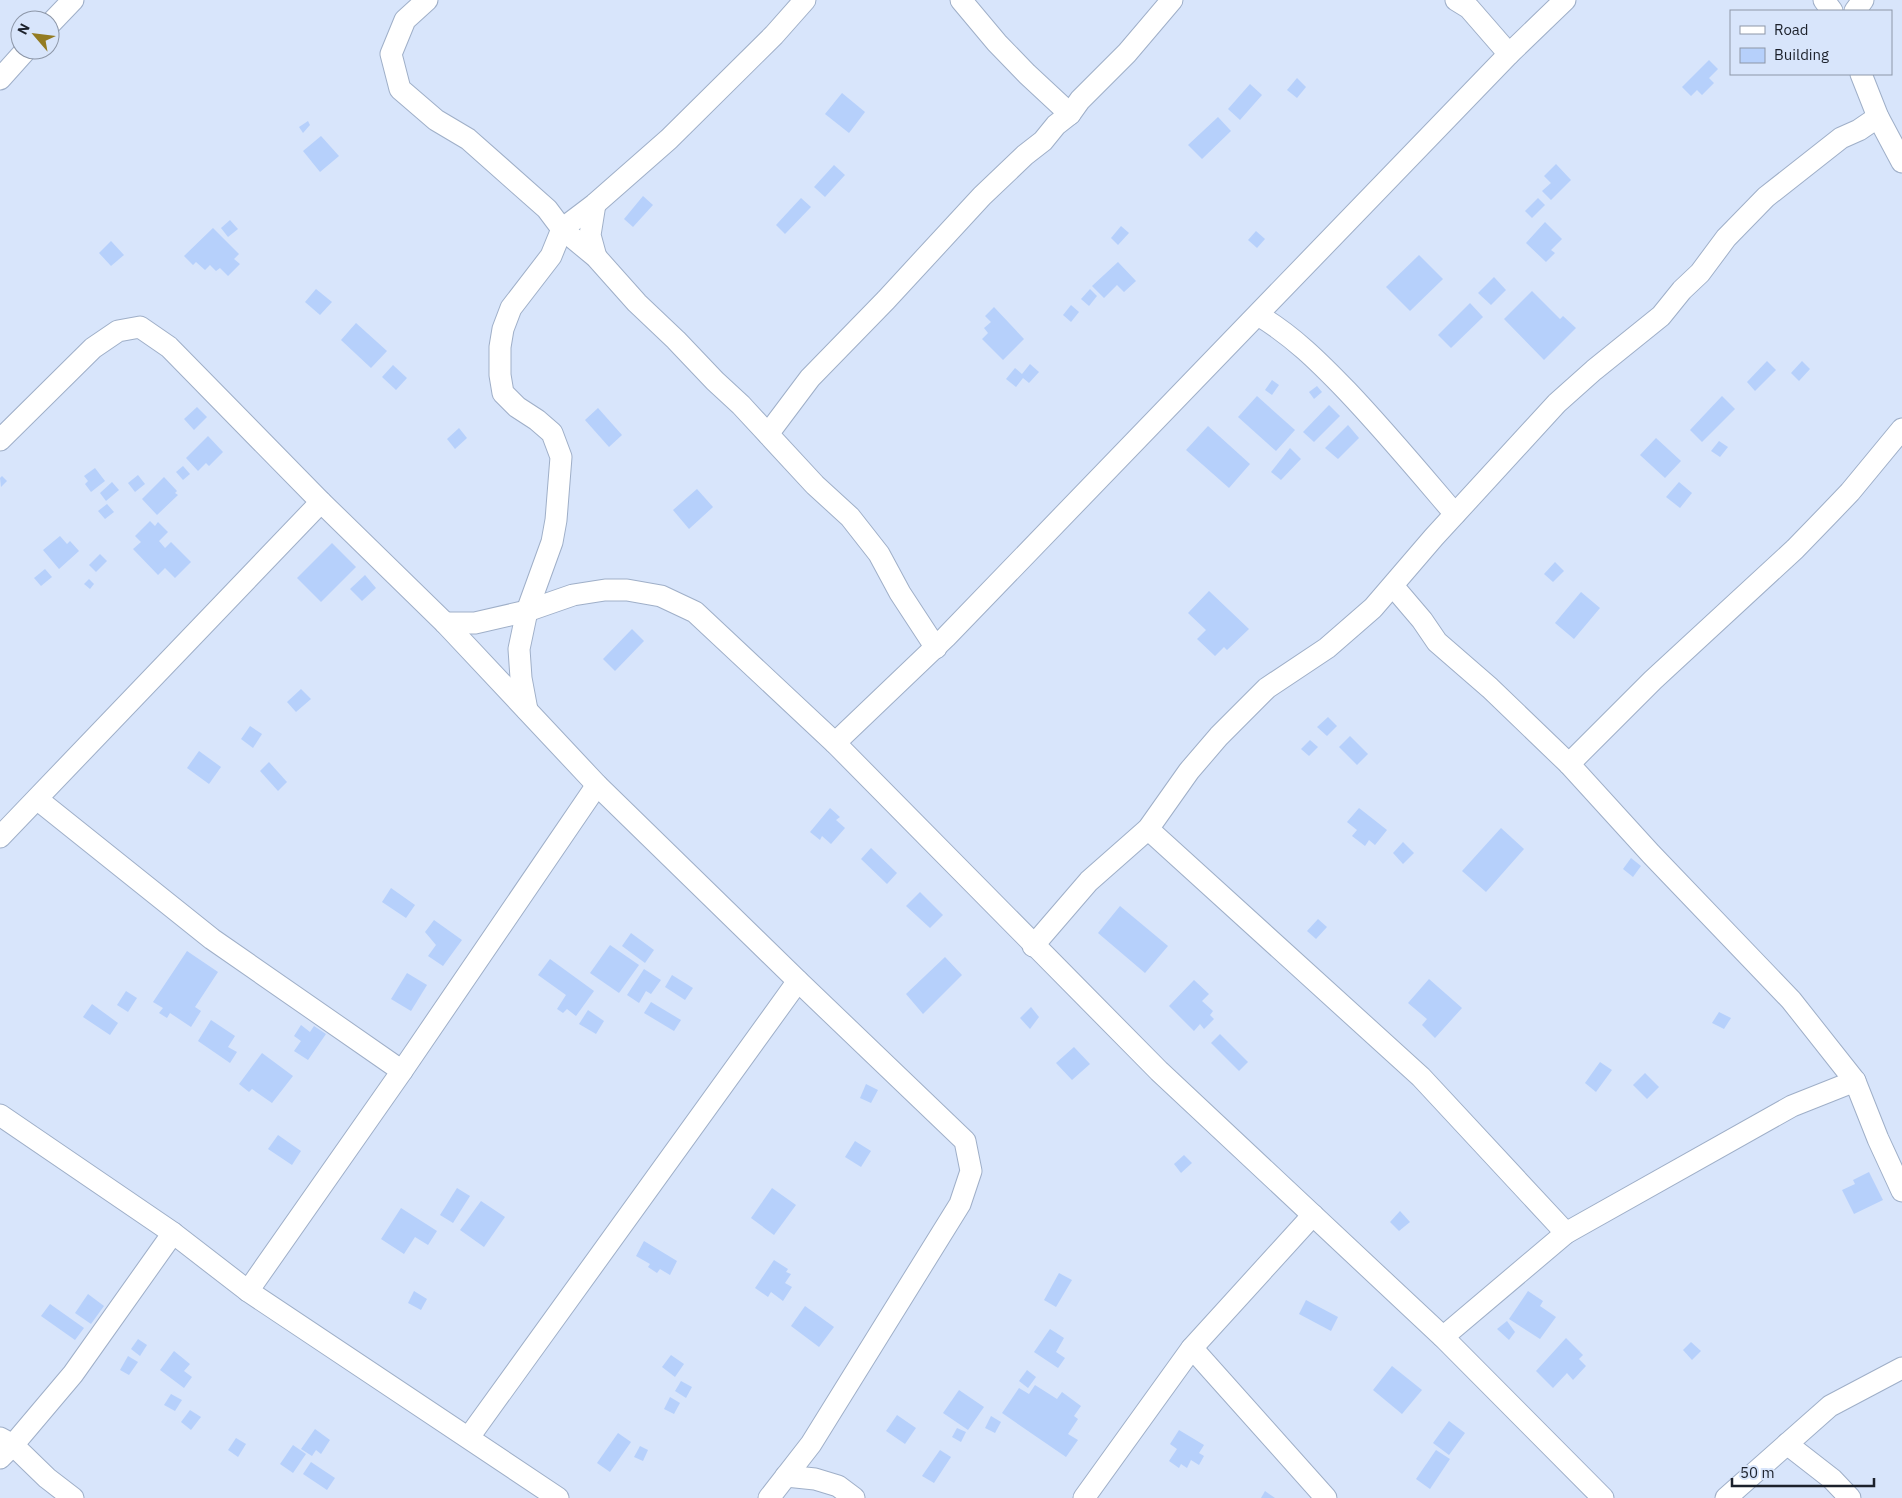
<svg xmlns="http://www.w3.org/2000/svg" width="1902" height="1498" viewBox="0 0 1902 1498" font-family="'IBM Plex Sans',sans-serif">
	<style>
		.building { fill: #b6d0fb }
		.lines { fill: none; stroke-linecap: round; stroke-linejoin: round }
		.street-casing { stroke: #9fafc8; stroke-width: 23 }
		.street { stroke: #fff; stroke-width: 21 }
	</style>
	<rect width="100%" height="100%" fill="#d8e5fb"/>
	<g class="building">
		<polygon points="1709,60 1718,69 1709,78 1714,83 1702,95 1697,90 1691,96 1682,87"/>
		<polygon points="1297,78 1306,87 1297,98 1287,90"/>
		<polygon points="1250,84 1262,95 1240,120 1228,109"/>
		<polygon points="842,93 865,112 849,133 825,114"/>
		<polygon points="1218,117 1231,131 1202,159 1188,145"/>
		<polygon points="308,121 310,125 303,133 299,127"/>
		<polygon points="321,136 339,156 320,172 303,151"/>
		<polygon points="1556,164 1571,180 1551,200 1542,191 1551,183 1544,176"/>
		<polygon points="834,165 845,175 825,197 814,187"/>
		<polygon points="643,196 653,205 633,227 624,219"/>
		<polygon points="801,198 811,207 785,234 776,225"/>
		<polygon points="1538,198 1545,205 1532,218 1525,211"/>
		<polygon points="230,220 238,229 228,237 221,228"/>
		<polygon points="1545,222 1562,239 1551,250 1555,253 1546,262 1526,243"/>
		<polygon points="1121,226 1129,233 1118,245 1111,238"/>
		<polygon points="213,228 239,254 234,259 240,264 228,276 220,268 216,271 210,265 205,270 196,262 193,265 184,256"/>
		<polygon points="1256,231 1265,239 1257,248 1248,240"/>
		<polygon points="111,241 124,255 111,266 99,253"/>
		<polygon points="1419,255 1443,279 1410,311 1386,287"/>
		<polygon points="1118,262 1136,281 1124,292 1117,285 1104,298 1092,286"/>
		<polygon points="1494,277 1506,290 1491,305 1478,293"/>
		<polygon points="316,289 332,302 320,315 305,302"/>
		<polygon points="1090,289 1097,296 1089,306 1081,299"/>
		<polygon points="1532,291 1560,319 1563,316 1576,328 1544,360 1504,319"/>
		<polygon points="1470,303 1483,317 1451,348 1438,335"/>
		<polygon points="1071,305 1079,312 1071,322 1063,315"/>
		<polygon points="994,307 1024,339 1003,360 982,339 988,333 984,328 991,322 985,316"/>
		<polygon points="356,323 387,351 371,368 341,340"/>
		<polygon points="1767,361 1776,370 1755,391 1747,382"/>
		<polygon points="1802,361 1810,369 1799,381 1791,373"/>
		<polygon points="1030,364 1039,372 1029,383 1023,378 1016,387 1006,379 1015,368 1022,374"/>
		<polygon points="393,365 407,378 396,390 382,377"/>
		<polygon points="1272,380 1279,385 1272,395 1265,390"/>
		<polygon points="1317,386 1322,392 1314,399 1309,392"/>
		<polygon points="1257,396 1295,430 1276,451 1238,417"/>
		<polygon points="1722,396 1735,409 1702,442 1690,430"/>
		<polygon points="1329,405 1340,416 1314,442 1303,432"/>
		<polygon points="197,407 207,417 194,430 184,419"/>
		<polygon points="598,408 622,435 609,447 585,420"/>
		<polygon points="1348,425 1359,438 1338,459 1325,448"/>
		<polygon points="1208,426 1250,464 1229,488 1186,450"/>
		<polygon points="459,428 467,438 455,449 447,439"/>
		<polygon points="208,436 223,452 209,466 206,463 198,471 186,458"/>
		<polygon points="1656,438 1681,461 1665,478 1640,455"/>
		<polygon points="1719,441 1728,447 1720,457 1711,451"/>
		<polygon points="1290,448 1301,459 1281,480 1271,472"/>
		<polygon points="183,466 190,474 183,480 176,472"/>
		<polygon points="95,468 105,481 91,492 85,484 88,481 84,476"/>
		<polygon points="138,475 145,484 135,492 128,483"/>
		<polygon points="2,476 7,481 1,487 0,478"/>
		<polygon points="164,477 177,491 175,493 178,495 157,515 142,499"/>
		<polygon points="112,482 119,490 106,501 100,493"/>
		<polygon points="1679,482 1692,493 1680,508 1666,497"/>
		<polygon points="697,489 713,507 689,529 673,510"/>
		<polygon points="107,504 114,512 105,519 98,511"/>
		<polygon points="150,521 155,526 158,522 168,532 159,541 165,548 171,542 191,562 175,578 165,568 158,575 133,549 141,542 135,536"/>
		<polygon points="60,536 67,544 70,541 79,551 59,569 43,550"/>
		<polygon points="332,543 356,567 321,602 297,578"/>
		<polygon points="100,554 107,561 96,572 89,565"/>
		<polygon points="1555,562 1564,571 1553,582 1544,574"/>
		<polygon points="45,569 52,577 41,586 34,578"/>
		<polygon points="365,575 376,588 362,601 350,589"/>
		<polygon points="89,579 94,584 90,589 84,584"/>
		<polygon points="1209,591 1249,629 1227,650 1224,647 1215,656 1197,639 1206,630 1188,613"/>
		<polygon points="1581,592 1600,608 1574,639 1555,623"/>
		<polygon points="632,629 644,641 615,671 603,659"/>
		<polygon points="301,689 311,699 296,712 287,702"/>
		<polygon points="1328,717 1337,726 1327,736 1317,727"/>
		<polygon points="250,726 262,734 253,748 241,739"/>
		<polygon points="1350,736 1368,754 1357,765 1339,747"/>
		<polygon points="1310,740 1318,747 1309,756 1301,749"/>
		<polygon points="199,751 221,767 209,784 187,768"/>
		<polygon points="269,762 287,782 278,791 260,771"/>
		<polygon points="830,808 840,817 836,820 845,828 831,844 822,836 820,840 810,832"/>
		<polygon points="1359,808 1387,830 1375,845 1369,840 1365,846 1352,836 1357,830 1347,822"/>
		<polygon points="1501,828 1524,849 1486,892 1462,871"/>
		<polygon points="1403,842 1414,853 1403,864 1393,853"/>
		<polygon points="871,848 897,873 887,884 861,859"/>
		<polygon points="1631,858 1641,866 1633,877 1623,869"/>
		<polygon points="391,888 415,905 406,918 382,902"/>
		<polygon points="920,892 943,915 930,928 906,906"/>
		<polygon points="1120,906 1168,946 1145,973 1098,933"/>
		<polygon points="1318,919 1327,927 1316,939 1307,931"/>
		<polygon points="434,920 462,940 443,966 428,956 436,945 425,932"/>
		<polygon points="631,933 654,950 645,963 622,946"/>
		<polygon points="610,945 639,965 619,993 590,973"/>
		<polygon points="187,951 218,972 195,1007 201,1011 191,1027 170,1013 167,1018 159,1013 163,1008 153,1002"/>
		<polygon points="945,957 962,975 923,1014 906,994"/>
		<polygon points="550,959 594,991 576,1016 567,1009 563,1013 557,1009 566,995 538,975"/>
		<polygon points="644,969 661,980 651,994 646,991 639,1003 627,995"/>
		<polygon points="407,973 427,985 411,1011 391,999"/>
		<polygon points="672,975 693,988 685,1000 665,987"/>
		<polygon points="1429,979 1462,1008 1435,1038 1422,1025 1427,1019 1408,1003"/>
		<polygon points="1194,980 1209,994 1202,1001 1213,1011 1210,1015 1214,1019 1204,1029 1200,1024 1194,1031 1169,1006"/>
		<polygon points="126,991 137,998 128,1012 117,1005"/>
		<polygon points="651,1002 681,1020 674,1031 644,1013"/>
		<polygon points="92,1004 118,1023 110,1035 83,1017"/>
		<polygon points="1031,1007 1039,1017 1030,1029 1020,1018"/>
		<polygon points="588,1010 604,1021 596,1034 579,1024"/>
		<polygon points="1719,1012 1731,1018 1724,1029 1712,1023"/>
		<polygon points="211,1020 235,1036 228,1047 237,1052 230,1063 198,1041"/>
		<polygon points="301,1025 310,1032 314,1026 326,1034 308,1060 294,1051 301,1041 294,1036"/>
		<polygon points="1220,1034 1248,1062 1239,1071 1211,1043"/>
		<polygon points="1074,1047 1090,1064 1072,1080 1056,1063"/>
		<polygon points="262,1053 293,1076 272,1103 252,1089 249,1092 239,1084"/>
		<polygon points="1600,1062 1612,1070 1596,1092 1585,1083"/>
		<polygon points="1645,1073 1659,1087 1647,1099 1633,1085"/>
		<polygon points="866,1084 878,1090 871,1103 860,1098"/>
		<polygon points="278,1135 301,1151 292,1165 268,1149"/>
		<polygon points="855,1141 871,1151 861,1167 845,1157"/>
		<polygon points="1184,1155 1192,1163 1181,1173 1174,1164"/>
		<polygon points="1869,1172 1883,1200 1854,1214 1842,1190 1855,1184 1853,1180"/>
		<polygon points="457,1188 470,1196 453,1223 440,1215"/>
		<polygon points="772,1188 796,1205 774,1235 751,1218"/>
		<polygon points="481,1201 505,1217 484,1247 460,1230"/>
		<polygon points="401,1208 437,1231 428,1245 415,1237 404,1254 381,1239"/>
		<polygon points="1400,1211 1410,1222 1399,1231 1390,1222"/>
		<polygon points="644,1241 677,1261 670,1275 660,1269 657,1273 648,1267 650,1264 636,1256"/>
		<polygon points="774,1260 788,1269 786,1272 791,1274 785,1283 792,1287 783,1301 771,1292 768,1297 755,1288"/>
		<polygon points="1059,1273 1072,1280 1056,1307 1044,1300"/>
		<polygon points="414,1291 427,1299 421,1310 408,1303"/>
		<polygon points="1528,1291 1543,1301 1540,1306 1556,1317 1540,1339 1509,1319"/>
		<polygon points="88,1294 104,1306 91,1324 75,1313"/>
		<polygon points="1306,1300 1338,1317 1331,1331 1299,1314"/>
		<polygon points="50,1304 84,1328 75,1340 41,1316"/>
		<polygon points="805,1306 834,1327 819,1347 791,1326"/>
		<polygon points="1507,1321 1515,1332 1509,1340 1497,1329"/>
		<polygon points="1050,1329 1064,1338 1056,1352 1065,1358 1058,1368 1034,1352"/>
		<polygon points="1566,1338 1583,1355 1579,1359 1586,1366 1573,1380 1567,1373 1553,1388 1536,1371"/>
		<polygon points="138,1339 147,1345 140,1356 131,1349"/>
		<polygon points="1691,1342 1701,1351 1692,1360 1683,1350"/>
		<polygon points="174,1351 190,1364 184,1371 192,1377 184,1388 160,1370"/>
		<polygon points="671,1355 684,1364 675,1377 662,1367"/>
		<polygon points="128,1356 138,1362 129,1375 120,1370"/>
		<polygon points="1392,1366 1422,1390 1402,1414 1373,1390"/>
		<polygon points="1027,1370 1036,1377 1028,1388 1019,1381"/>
		<polygon points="681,1381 692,1387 686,1398 675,1391"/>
		<polygon points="1035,1385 1057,1399 1062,1392 1081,1406 1074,1416 1078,1419 1068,1434 1078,1440 1066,1457 1002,1413 1019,1388 1029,1394"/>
		<polygon points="959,1390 984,1407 968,1430 943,1413"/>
		<polygon points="171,1394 182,1400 175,1411 164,1405"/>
		<polygon points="670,1397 680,1403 674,1414 664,1409"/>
		<polygon points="190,1410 201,1417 191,1430 181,1422"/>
		<polygon points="897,1415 916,1428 905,1444 886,1431"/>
		<polygon points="991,1416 1001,1422 995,1433 985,1428"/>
		<polygon points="1449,1421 1465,1433 1449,1455 1433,1443"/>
		<polygon points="957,1428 966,1432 961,1442 952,1437"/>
		<polygon points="315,1429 330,1440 321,1454 316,1450 312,1456 301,1449"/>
		<polygon points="1179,1430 1204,1445 1199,1453 1204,1456 1199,1465 1191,1460 1187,1468 1181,1464 1179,1468 1169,1461 1177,1449 1170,1444"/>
		<polygon points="618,1433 631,1442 610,1472 597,1463"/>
		<polygon points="236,1438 246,1444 238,1457 228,1450"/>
		<polygon points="293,1445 306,1454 293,1473 280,1464"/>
		<polygon points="640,1446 648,1450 643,1461 634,1457"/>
		<polygon points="940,1450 951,1457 934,1483 922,1476"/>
		<polygon points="1436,1450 1450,1459 1430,1489 1416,1479"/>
		<polygon points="311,1462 335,1478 327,1490 303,1474"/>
		<polygon points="1265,1491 1275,1498 1261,1498"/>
	</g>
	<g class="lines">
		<g class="street-casing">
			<g id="street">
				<polyline points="427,0 405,20 391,54 400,89 436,120 468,139 547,209 562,229 596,257 637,303 676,340 715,381 741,405 815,485 850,517 879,554 900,593 936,648"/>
				<polyline points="961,0 997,43 1027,74 1070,114"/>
				<polyline points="1456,0 1469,8 1509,54"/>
				<polyline points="1824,0 1832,11"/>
				<polyline points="1855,11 1863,0"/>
				<polyline points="50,24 73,0"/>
				<polyline points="1861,74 1878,117 1902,162"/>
				<polyline points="0,79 26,50"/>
				<polyline points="595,204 590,235 596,257"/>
				<path d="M1258 315C1293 336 1319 362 1347 391 1385 431 1420 473 1455 514"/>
				<polyline points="768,434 810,378 886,300 982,196 1025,155 1043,141 1056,125 1070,114 1080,100 1127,53 1172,0"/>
				<polyline points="0,440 93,348 118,331 140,327 169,347 321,502 445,623 597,785 798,981 965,1141 971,1171 960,1204 811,1444 769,1498"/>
				<polyline points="1393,586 1422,620 1437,642 1490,688 1569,764 1651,854 1791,1000 1855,1081 1878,1139 1902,1191"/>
				<polyline points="445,623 475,623 527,611 573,595 605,590 627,590 661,596 695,612 835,743 1159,1071 1443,1337 1603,1498"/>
				<polyline points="527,710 521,678 519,649 527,611 552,542 556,520 561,457 552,433 537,420 517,407 503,393 500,375 500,347 503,329 511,308 551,256 562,229 595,204 669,139 774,35 805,0"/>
				<polyline points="835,743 946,637 1509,54 1565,0"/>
				<polyline points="1569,764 1653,680 1795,549 1827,516 1850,492 1902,429"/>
				<polyline points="37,799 212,939 402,1071"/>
				<polyline points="1148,829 1421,1077 1566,1233"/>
				<polyline points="0,837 321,502"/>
				<polyline points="1033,946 1089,881 1148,829 1189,771 1219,736 1267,688 1327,648 1373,608 1434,537 1557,403 1594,370 1661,316 1682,290 1700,273 1726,238 1766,197 1841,138 1859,130 1878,117"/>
				<polyline points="0,1115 173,1233 248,1291 558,1498"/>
				<polyline points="248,1291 402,1071 597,785"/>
				<polyline points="1443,1337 1566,1233 1792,1106 1855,1081"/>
				<polyline points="1192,1348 1326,1498"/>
				<polyline points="469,1437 798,981"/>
				<polyline points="0,1438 13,1445 47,1478 73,1498"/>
				<polyline points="1787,1444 1832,1479 1850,1498"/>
				<polyline points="0,1458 13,1445 73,1374 173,1233"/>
				<polyline points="786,1476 815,1479 838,1486 854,1498"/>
				<polyline points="1084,1498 1192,1348 1313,1215"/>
				<polyline points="1726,1498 1830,1406 1902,1368"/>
			</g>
		</g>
		<use href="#street" class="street"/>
	</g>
	<rect x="1730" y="10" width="162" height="65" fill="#d8e5fb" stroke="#8d97a8"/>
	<rect x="1740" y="26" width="25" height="8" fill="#ffffff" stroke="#8d97a8"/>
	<text x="1774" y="35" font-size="15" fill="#1c212b">Road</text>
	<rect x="1740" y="48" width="25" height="15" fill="#b6d0fb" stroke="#8d97a8"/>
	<text x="1774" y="60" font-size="15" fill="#1c212b">Building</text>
	<g transform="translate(35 35) rotate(298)"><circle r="24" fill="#d8e5fb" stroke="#8d97a8"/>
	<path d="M0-4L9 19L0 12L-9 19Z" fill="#937b22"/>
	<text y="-8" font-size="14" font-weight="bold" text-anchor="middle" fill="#1c212b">N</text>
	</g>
	<path d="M1732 1478v8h142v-8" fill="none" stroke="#1c212b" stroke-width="2.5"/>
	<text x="1740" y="1478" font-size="15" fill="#1c212b" stroke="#d8e5fb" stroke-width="4" paint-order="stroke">50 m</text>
</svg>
